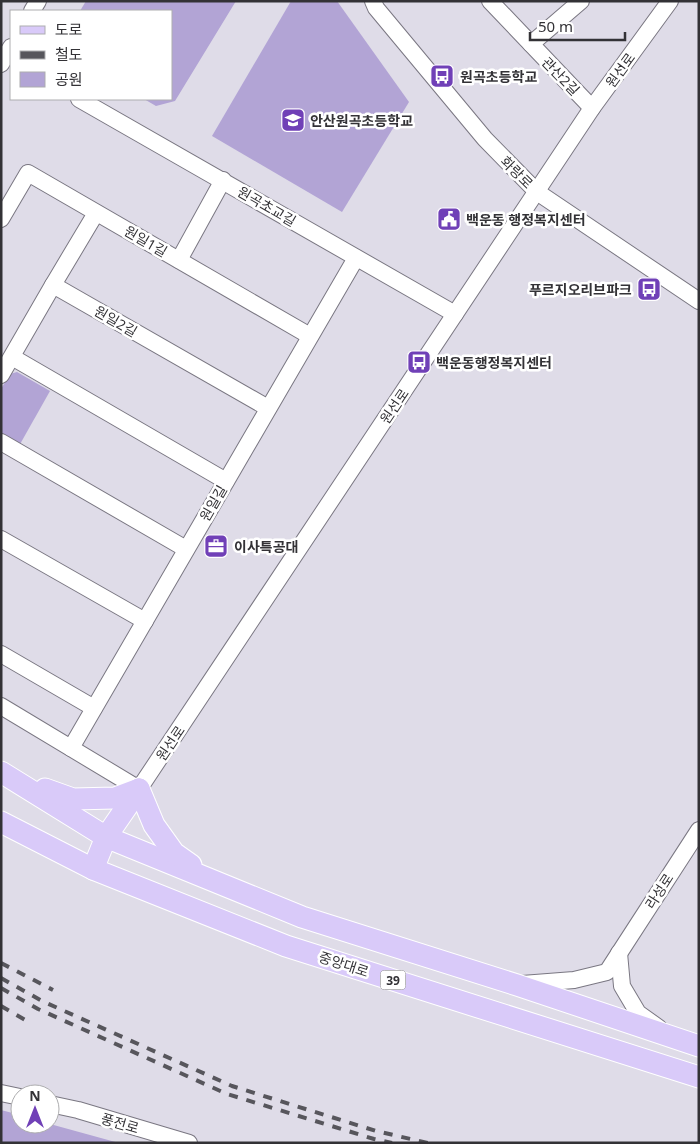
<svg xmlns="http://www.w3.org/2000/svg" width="700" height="1144" viewBox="0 0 700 1144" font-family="'Noto Sans','Noto Sans KR',sans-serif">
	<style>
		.green { fill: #b2a4d5 }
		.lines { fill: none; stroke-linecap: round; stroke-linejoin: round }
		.minor-casing { stroke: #7a7782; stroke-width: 18 }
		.major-casing { stroke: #fff; stroke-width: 23 }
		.minor { stroke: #fff; stroke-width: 16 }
		.major { stroke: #d9caf9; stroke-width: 21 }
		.rail { stroke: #57565c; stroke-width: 4; stroke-dasharray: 9 9; stroke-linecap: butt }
		.labels { text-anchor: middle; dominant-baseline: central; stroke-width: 5; stroke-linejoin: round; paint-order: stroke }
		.shield { fill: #fff; stroke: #707072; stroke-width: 1 }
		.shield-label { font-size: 12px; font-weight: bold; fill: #333236 }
		.street-label { font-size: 14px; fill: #333236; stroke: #fff }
		.poi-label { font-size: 14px; font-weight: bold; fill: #333236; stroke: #fff; text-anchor: start }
	</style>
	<rect width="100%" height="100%" fill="#dfdce8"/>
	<g class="green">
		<polygon points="86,1 236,1 175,101 156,106 144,99 171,99 171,11 80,11"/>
		<polygon points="291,1 337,1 409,102 342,212 212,136"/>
		<polygon points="17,372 50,391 19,446 1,437 1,389 10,374"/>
		<polygon points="1,1110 20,1115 20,1124 50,1124 119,1143 1,1143"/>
	</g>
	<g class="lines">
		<g class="minor-casing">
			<g id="minor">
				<polyline points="373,1 376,8 485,139 537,192 699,301"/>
				<polyline points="490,1 592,108"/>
				<polyline points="32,11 38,1"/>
				<polyline points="531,44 581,1"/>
				<polyline points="1,64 11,47"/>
				<polyline points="79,99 455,314"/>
				<polyline points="1,219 28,173 310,336"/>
				<polyline points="179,260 223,180"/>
				<polyline points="53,285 96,213"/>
				<polyline points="12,357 226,481"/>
				<polyline points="1,375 53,285 268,408"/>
				<polyline points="1,442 186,549"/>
				<polyline points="1,539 145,621"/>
				<polyline points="1,654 94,708"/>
				<polyline points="1,706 139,789 592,108 670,1"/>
				<polyline points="71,748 356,258"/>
				<polyline points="619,953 622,986 638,1013 659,1028"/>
				<polyline points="522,984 574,980 607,972 699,830"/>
				<polyline points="1,1093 20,1097"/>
				<polyline points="50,1104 78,1110 189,1143"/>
			</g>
		</g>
		<g class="major-casing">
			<g id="major">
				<polyline points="1,772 106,837 302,917 517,985 699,1046"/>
				<polyline points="45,789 73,799 115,798 139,789"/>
				<polyline points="139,789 154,825 174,853 191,865"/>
				<polyline points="1,822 93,869 286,946 699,1077"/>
				<polyline points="93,869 106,837 139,789"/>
			</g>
		</g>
		<use href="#minor" class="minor"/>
		<use href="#major" class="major"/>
		<g class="rail">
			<polyline points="1,963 53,990"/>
			<polyline points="1,978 42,1001 232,1086 376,1131 428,1143"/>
			<polyline points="1,988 38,1009 227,1094 374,1139 392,1143"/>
			<polyline points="1,1006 32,1024"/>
		</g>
	</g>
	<defs>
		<g id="bus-square" transform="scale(1.25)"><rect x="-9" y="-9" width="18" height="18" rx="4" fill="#7040b7" stroke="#fff"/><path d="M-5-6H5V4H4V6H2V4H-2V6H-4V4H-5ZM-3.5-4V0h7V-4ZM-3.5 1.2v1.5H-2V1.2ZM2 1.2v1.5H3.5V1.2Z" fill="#fff"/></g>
		<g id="school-square" transform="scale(1.25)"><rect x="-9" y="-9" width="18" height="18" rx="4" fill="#7040b7" stroke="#fff"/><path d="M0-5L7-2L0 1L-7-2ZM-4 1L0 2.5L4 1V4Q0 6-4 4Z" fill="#fff"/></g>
		<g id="civic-square" transform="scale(1.25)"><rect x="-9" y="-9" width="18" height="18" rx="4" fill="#7040b7" stroke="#fff"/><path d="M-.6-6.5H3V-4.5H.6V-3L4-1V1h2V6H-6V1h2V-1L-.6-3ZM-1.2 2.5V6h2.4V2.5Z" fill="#fff"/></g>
		<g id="office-square" transform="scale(1.25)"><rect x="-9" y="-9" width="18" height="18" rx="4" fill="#7040b7" stroke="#fff"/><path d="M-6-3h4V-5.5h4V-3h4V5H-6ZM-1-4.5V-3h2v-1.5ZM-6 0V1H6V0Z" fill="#fff"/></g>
	</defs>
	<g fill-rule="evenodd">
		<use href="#bus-square" x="442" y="76"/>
		<use href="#school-square" x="293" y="120"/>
		<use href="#civic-square" x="449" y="219"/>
		<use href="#bus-square" x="649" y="289"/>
		<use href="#bus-square" x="419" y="362"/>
		<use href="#office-square" x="216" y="546"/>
	</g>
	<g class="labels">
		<rect class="shield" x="380.5" y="970.5" width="25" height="19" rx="4"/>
		<g class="shield-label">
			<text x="393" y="980">39</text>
		</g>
		<g class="street-label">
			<text transform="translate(620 70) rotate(-54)">원선로</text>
			<text transform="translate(561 76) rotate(46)">관산2길</text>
			<text transform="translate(517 172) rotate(45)">화랑로</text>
			<text transform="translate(267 206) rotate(30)">원곡초교길</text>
			<text transform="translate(146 241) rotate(30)">원일1길</text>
			<text transform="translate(116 321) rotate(30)">원일2길</text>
			<text transform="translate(394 406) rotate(-56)">원선로</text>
			<text transform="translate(213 503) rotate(-60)">원일길</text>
			<text transform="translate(170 743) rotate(-56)">원선로</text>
			<text transform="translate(659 891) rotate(-57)">라성로</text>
			<text transform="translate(344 964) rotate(18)">중앙대로</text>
			<text transform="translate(120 1123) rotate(16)">풍전로</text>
		</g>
		<g class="poi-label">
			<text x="460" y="76">원곡초등학교</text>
			<text x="310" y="120">안산원곡초등학교</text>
			<text x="466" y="219">백운동 행정복지센터</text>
			<text x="632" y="289" text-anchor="end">푸르지오리브파크</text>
			<text x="436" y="362">백운동행정복지센터</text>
			<text x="234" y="546">이사특공대</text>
		</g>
	</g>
	<rect width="700" height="1144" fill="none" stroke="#333236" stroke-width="5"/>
	<rect x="10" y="10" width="162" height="90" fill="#ffffff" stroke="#adadaf"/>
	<rect x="20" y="26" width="25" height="8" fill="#d9caf9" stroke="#adadaf"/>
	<text x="55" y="35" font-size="15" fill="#333236">도로</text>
	<rect x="20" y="51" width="25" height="8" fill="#57565c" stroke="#adadaf"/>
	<text x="55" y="60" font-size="15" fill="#333236">철도</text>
	<rect x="20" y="72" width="25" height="15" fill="#b2a4d5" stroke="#adadaf"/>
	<text x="55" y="85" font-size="15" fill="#333236">공원</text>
	<g transform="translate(35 1109)"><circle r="24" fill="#ffffff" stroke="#adadaf"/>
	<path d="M0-4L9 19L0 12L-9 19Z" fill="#7040b7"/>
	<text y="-8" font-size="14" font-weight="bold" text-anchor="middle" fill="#333236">N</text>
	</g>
	<path d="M530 32v8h95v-8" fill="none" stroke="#333236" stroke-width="2.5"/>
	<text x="538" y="32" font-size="15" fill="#333236" stroke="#ffffff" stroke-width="4" paint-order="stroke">50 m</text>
</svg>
